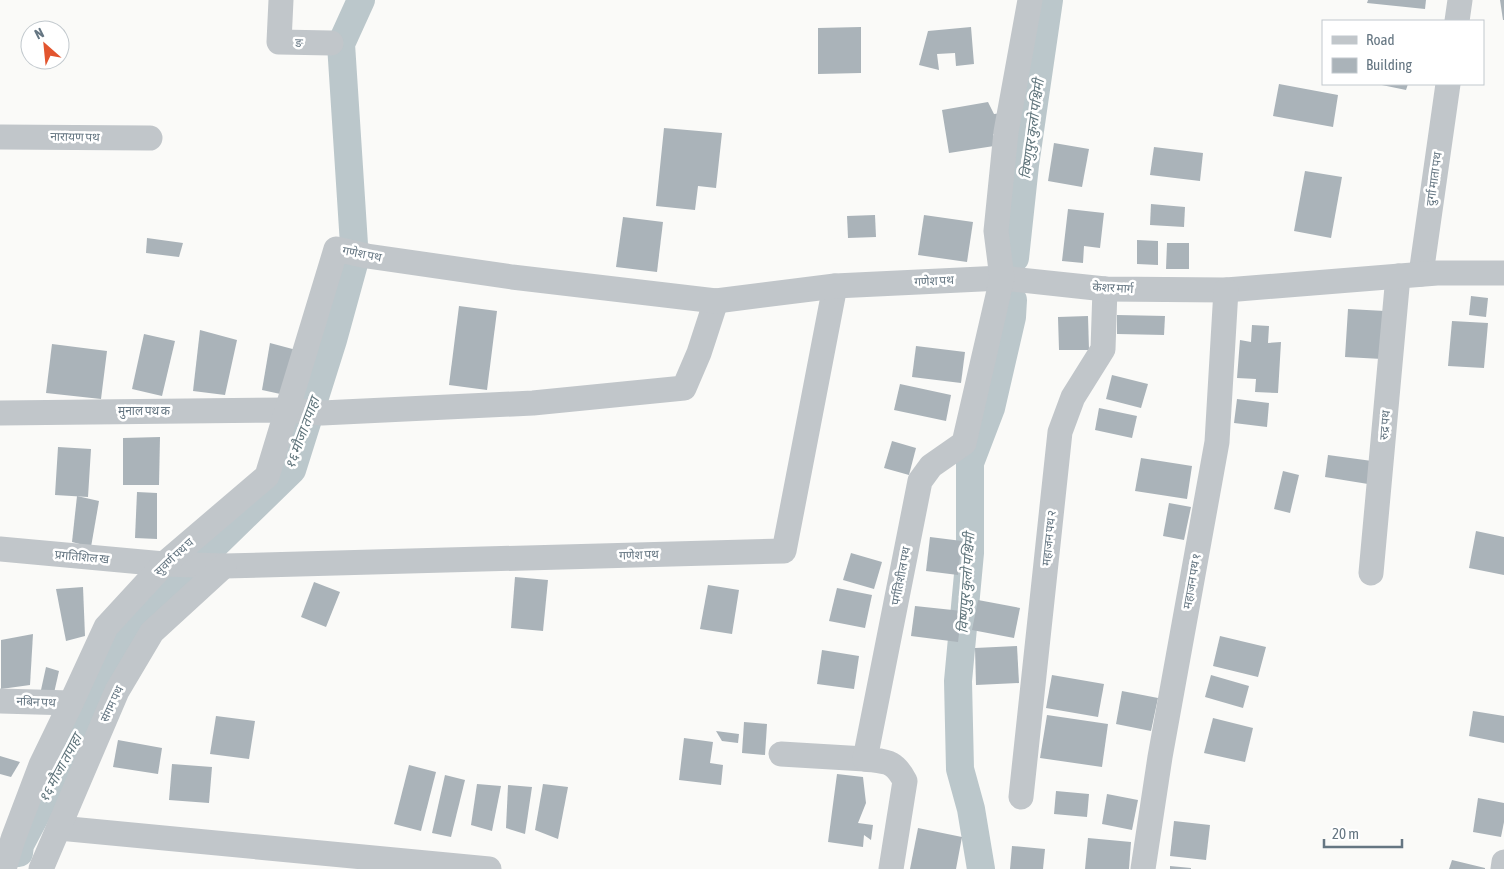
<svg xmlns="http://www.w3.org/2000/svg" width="1504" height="869" viewBox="0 0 1504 869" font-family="'Asap Condensed','Noto Sans Devanagari',sans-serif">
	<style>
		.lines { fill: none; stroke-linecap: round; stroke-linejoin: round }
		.canal { stroke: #bbc7cb; stroke-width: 28 }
		.building { fill: #aab3b9 }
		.minor { stroke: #c1c6ca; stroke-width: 25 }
		.labels { text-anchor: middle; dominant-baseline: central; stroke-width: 5; stroke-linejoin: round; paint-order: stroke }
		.street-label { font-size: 12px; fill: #657682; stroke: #fff }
		.water-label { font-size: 14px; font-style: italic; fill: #60757c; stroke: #fff }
	</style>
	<rect width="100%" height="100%" fill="#fafaf8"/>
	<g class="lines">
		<g class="canal">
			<polyline points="1015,258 1025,165 1049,0"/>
			<polyline points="19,853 20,845 63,764 105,680 136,622 292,470 333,340 355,260 341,44 361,0"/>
			<polyline points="981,869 971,809 960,769 958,681 970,553 970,463 991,408 1012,317 1013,300"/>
		</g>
	</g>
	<g class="building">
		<polygon points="1368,0 1426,0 1425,9 1367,3"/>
		<polygon points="1500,0 1504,0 1504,20 1503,20"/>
		<polygon points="861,27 861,73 818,74 818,28"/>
		<polygon points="971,27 974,64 956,66 955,53 937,54 939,70 919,65 928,31"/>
		<polygon points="1279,84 1338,95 1333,127 1273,116"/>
		<polygon points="1377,84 1408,84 1406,90"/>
		<polygon points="988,102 994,114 1003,113 1006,132 993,134 994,146 949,153 942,110"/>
		<polygon points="664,128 722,133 716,188 698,186 695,210 656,206"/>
		<polygon points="1054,143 1089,149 1082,187 1048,181"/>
		<polygon points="1154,147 1203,153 1200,181 1150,175"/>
		<polygon points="1305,171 1342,177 1331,238 1294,231"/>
		<polygon points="1151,204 1185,207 1184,227 1150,225"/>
		<polygon points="1068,209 1104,213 1100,248 1084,246 1083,263 1062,261"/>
		<polygon points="875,215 876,237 848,238 847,216"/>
		<polygon points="924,215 973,222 967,262 918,255"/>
		<polygon points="623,217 663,222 657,272 616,267"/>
		<polygon points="147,238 183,243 179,257 146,253"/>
		<polygon points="1137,240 1158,241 1158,265 1137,264"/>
		<polygon points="1167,243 1189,243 1189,269 1166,269"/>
		<polygon points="1471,296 1488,298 1486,317 1469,315"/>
		<polygon points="459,306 497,311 487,390 449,385"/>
		<polygon points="1348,309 1385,311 1382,359 1345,357"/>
		<polygon points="1117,315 1165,316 1164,335 1117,334"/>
		<polygon points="1088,316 1089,350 1059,350 1058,317"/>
		<polygon points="1452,321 1488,323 1484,368 1448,366"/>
		<polygon points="1252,325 1269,326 1268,343 1281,342 1278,393 1255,392 1256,379 1237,378 1240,340 1251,342"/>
		<polygon points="200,330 237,340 225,395 193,391"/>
		<polygon points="144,334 175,341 162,396 132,389"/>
		<polygon points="270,343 300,351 285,395 262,390"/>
		<polygon points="52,344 107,351 101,399 46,393"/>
		<polygon points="916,346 965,352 961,383 912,377"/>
		<polygon points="1112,375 1148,384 1141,408 1106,399"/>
		<polygon points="900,384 951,395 946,421 894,410"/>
		<polygon points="1237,399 1269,403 1267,427 1234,423"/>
		<polygon points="1099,408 1137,416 1132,438 1095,430"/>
		<polygon points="160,437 159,485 123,485 123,438"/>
		<polygon points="892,441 916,448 909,475 884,468"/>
		<polygon points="58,447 91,449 88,497 55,495"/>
		<polygon points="1328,455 1372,461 1368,484 1325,477"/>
		<polygon points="1141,458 1192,466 1187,499 1135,491"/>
		<polygon points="1283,471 1299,475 1290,513 1274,509"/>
		<polygon points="137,492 157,493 157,539 135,538"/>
		<polygon points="77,496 99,501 91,547 72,542"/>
		<polygon points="1169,503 1191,507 1184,540 1163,536"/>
		<polygon points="1476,531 1504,537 1504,575 1469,568"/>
		<polygon points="930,537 962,541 958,575 926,571"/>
		<polygon points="851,553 882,562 874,589 843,580"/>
		<polygon points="515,577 548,580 543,631 511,628"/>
		<polygon points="314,582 340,592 326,627 301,617"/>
		<polygon points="708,585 739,590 732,634 700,629"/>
		<polygon points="83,587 85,636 66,641 56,589"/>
		<polygon points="837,588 872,595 865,628 829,621"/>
		<polygon points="978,600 1020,608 1014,638 972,630"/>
		<polygon points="915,606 962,611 958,642 911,636"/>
		<polygon points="33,634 30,685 1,689 1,640"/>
		<polygon points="1220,636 1266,647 1258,677 1213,666"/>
		<polygon points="1017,646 1019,683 976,685 975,648"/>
		<polygon points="822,650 859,656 854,689 817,684"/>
		<polygon points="46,667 59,671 54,693 41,690"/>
		<polygon points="1052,675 1104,684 1098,717 1046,708"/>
		<polygon points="1211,675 1249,686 1243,708 1205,697"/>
		<polygon points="1122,691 1158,698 1151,731 1116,724"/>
		<polygon points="1473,711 1504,716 1504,743 1469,736"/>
		<polygon points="1047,715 1108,724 1102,767 1040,758"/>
		<polygon points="216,716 255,721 249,759 210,754"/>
		<polygon points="1213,718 1253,728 1245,762 1204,753"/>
		<polygon points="744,722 767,724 765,755 742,753"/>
		<polygon points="716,731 739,734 738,743 722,741"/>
		<polygon points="684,738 713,742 710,763 723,765 721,785 679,780"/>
		<polygon points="118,740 162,748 158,774 113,767"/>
		<polygon points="0,756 20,762 11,777 0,774"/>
		<polygon points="172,764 212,767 209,803 169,800"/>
		<polygon points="409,765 436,772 421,831 394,824"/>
		<polygon points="837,774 863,777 866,803 858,823 873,825 871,840 864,835 863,847 828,842"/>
		<polygon points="445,775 465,780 451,837 432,833"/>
		<polygon points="477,784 501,786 492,831 471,825"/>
		<polygon points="543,784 568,787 558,839 535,830"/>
		<polygon points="508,785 532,787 525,834 506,828"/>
		<polygon points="1056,791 1089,794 1087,817 1054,814"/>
		<polygon points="1107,794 1138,800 1132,830 1102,824"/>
		<polygon points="1478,798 1504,803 1504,822 1501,837 1473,832"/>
		<polygon points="1174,821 1210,825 1206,860 1170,856"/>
		<polygon points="918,828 962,837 956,869 910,869"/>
		<polygon points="1088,838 1131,842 1129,869 1085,869"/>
		<polygon points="1012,846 1045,849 1043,869 1010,869"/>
		<polygon points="1452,860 1485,868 1485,869 1449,869"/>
		<polygon points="1170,866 1191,868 1191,869 1170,869"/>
	</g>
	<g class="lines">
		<g class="minor">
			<polyline points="281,0 279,42 331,43"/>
			<polyline points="1457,21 1460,0"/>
			<polyline points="0,137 150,138"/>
			<polyline points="1421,274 1448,84"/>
			<polyline points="0,413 290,410 322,413 533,403 684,388 699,353 716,301"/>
			<polyline points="0,549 164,564 224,566 784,551 835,286"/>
			<polyline points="1371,573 1398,276"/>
			<polyline points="0,701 71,703"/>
			<polyline points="781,754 865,759"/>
			<polyline points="1021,797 1060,432 1073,397 1103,349 1105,289"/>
			<polyline points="59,828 489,869"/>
			<polyline points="4,869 13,839 41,765 71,703 106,627 164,564 267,476 336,249 367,256 512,277 716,301 835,286 1002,278 1105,289 1226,290 1437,273 1504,273"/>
			<polyline points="41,869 117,691 152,632 224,566"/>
			<path d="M891 869 905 781C894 760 887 762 865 759L920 481 931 466 964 443 1002 278 996 231 1006 132 1030 0"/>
			<polyline points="1143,869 1160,757 1217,442 1226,290"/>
			<polyline points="1503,869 1504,862"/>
		</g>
	</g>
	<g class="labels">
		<g class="street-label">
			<text transform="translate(299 43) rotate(2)">ङ</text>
			<text transform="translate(75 137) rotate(1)">नारायण पथ</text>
			<text transform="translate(1434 179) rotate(-82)">दुर्गा माता पथ</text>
			<text transform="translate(362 254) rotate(11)">गणेश पथ</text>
			<text transform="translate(934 281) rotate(-3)">गणेश पथ</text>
			<text transform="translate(1113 288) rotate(3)">केशर मार्ग</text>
			<text x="144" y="411">मुनाल पथ क</text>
			<text transform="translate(1385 425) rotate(-85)">रुद्र पथ</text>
			<text transform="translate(1049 538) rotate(-84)">महाजन पथ २</text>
			<text transform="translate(639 555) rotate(-2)">गणेश पथ</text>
			<text transform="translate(82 557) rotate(5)">प्रगतिशिल ख</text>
			<text transform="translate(174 557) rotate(-43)">सुवर्ण पथ घ</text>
			<text transform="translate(901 576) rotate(-79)">पर्गतिशील पथ</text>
			<text transform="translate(1192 581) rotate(-80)">महाजन पथ १</text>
			<text transform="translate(36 702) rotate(2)">नबिन पथ</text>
			<text transform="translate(112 704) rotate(-65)">संगम पथ</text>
		</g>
		<g class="water-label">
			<text transform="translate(1032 129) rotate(-82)">विष्णुपुर कुलो पश्चिमी</text>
			<text transform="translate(302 433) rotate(-70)">१६ मौजा तपाहा</text>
			<text transform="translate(966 583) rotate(-86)">विष्णुपुर कुलो पश्चिमी</text>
			<text transform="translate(60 768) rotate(-62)">१६ मौजा तपाहा</text>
		</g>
	</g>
	<rect x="1322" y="20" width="162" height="65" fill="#ffffff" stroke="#c1c8cd"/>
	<rect x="1332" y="36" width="25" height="8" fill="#c1c6ca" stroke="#c1c8cd"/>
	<text x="1366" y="45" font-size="15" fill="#657682">Road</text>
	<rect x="1332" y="58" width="25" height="15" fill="#aab3b9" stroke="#c1c8cd"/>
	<text x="1366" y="70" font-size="15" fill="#657682">Building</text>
	<g transform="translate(45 45) rotate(333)"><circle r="24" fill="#ffffff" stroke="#c1c8cd"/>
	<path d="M0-4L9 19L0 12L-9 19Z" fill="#e2552f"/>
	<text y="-8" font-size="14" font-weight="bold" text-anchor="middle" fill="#657682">N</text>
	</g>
	<path d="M1324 839v8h78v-8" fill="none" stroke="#657682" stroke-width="2.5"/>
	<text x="1332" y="839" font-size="15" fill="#657682" stroke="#ffffff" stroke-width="4" paint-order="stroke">20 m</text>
</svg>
